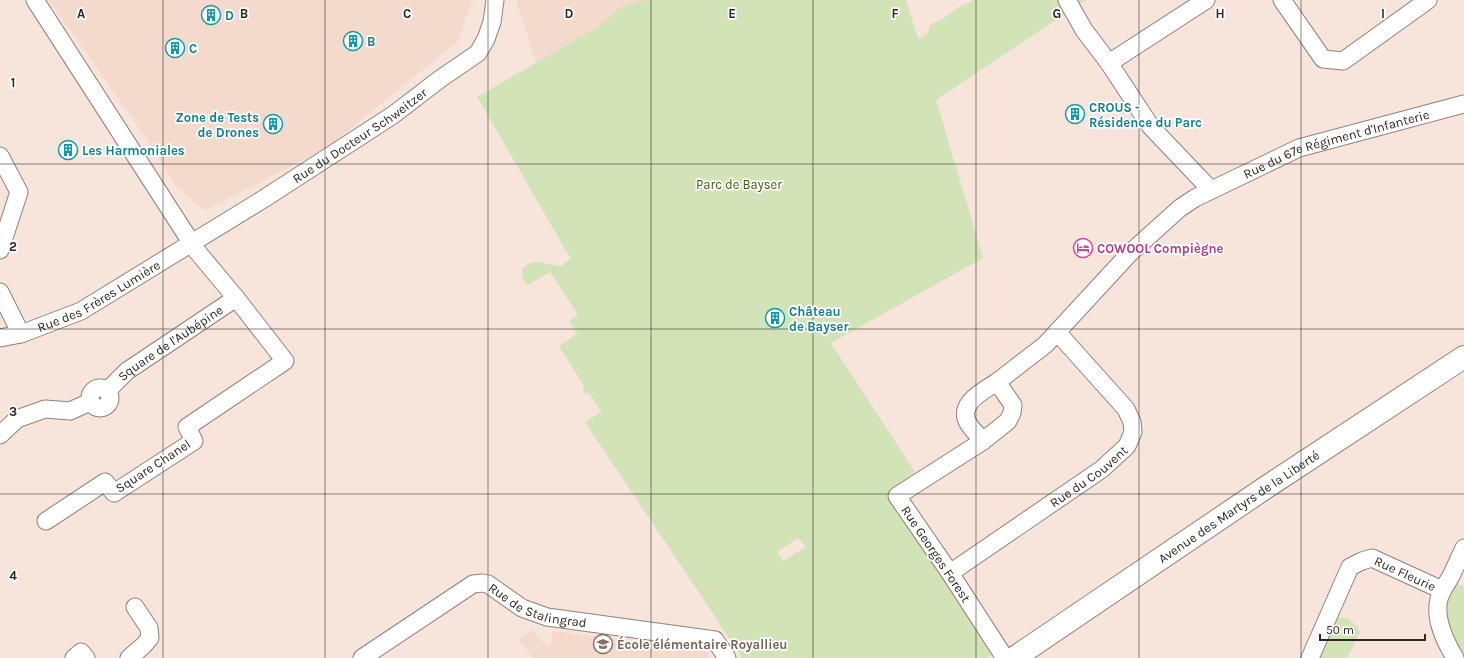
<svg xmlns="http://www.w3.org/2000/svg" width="1464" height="658" viewBox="0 0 1464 658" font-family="Karla,sans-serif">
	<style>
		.built { fill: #f4dacd }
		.green { fill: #d1e3b7; fill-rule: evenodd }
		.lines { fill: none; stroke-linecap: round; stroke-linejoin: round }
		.street-casing { stroke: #928179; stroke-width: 19 }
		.secondary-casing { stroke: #928179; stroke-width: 24 }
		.street { stroke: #fff; stroke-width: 17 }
		.secondary { stroke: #fff; stroke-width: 22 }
		.grid { fill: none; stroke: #2d2622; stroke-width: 1; stroke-opacity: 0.55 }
		.labels { text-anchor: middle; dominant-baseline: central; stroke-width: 3.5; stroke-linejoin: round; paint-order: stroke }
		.culture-label { font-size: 13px; font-weight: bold; fill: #0d838f; stroke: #fff; text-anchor: start }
		.street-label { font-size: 13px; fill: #2d2622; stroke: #fff }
		.park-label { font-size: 13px; fill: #445c08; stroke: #fff }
		.hotel-label { font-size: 13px; font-weight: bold; fill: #b23c85; stroke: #fff; text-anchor: start }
		.education-label { font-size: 13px; font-weight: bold; fill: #785e54; stroke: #fff; text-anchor: start }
		.grid-label { font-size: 13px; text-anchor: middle; font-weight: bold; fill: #2d2622; stroke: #fff; stroke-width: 3.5; stroke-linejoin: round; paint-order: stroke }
	</style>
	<rect width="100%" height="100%" fill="#f7e5dc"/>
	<g class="built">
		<polygon points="49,0 473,0 457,42 327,148 206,210 202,209 175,185 146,138"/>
		<polygon points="516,0 644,0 536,63"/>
		<polygon points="532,629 547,648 551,645 553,631 705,650 710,658 533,658 519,640"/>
	</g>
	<g class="green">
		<path d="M644 0H906L918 39 929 32V27L933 23 940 21 956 9 973 0H1086L936 100 983 258 831 343 915 472 887 494 993 654 987 658H742L710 609 585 422 601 412 589 393 585 394 583 389V384L559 346 577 334 569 321 578 315 550 272 528 285 523 279 522 269C535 256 545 265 561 266L571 259 477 97 599 26 624 5 640 2ZM798 538 806 547 783 561 777 552Z"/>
		<polygon points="1454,583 1464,587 1464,657 1449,631 1446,602"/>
		<polygon points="1338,618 1348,618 1357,626 1360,632 1347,658 1317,658 1333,625"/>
	</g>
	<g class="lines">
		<g class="street-casing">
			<g id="street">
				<polyline points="35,0 196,250 236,298 285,361 187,427 194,441 114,493 105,482 46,521"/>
				<polyline points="1067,0 1084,30 1109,63 1151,127 1211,190"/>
				<polyline points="1282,0 1323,59 1343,61 1428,0"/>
				<polyline points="1109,63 1206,0"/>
				<polyline points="0,156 19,192 0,250"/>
				<polyline points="0,292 21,334"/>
				<path id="s1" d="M0 338 21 334 81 311 265 198 393 115 440 79 478 53 486 39 492 22 495 0"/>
				<circle cx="100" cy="398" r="10"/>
				<path id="s2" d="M107 391 127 371 236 298"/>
				<polyline points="0,435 17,419 45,409 70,411 90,402"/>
				<path d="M983 441C978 435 970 428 967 421 959 402 985 390 997 382"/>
				<path id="s3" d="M950 573 1102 469 1127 446 1133 432 1132 422 1126 409 1057 332"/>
				<polyline points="74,658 81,652 86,658"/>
				<polyline points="129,658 143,646 150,638 149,628 135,607"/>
				<path id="s4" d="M362 658 473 584 482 583 488 584 522 608 547 617 715 640 727 658"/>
				<path id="s5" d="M1005 658 950 573 897 496 983 441 1008 421 1012 413 1013 405 997 382 1045 345 1130 253 1180 208 1195 198 1299 148 1464 104"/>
				<path id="s6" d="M1310 658 1350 567 1362 561 1372 558 1442 590"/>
				<path d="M1455 658C1445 641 1434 619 1439 599 1442 589 1448 582 1452 574 1456 565 1460 557 1464 548"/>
			</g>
		</g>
		<g class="secondary-casing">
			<g id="secondary">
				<path id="s7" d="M1014 658 1265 488 1464 357"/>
			</g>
		</g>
		<use href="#street" class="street"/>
		<use href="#secondary" class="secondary"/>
	</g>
	<path class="grid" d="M163 0V658M325 0V658M488 0V658M651 0V658M813 0V658M976 0V658M1139 0V658M1301 0V658M0 164H1464M0 329H1464M0 494H1464"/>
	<defs>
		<g id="building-ring" transform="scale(1)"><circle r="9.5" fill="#fff" stroke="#0f9aa8" stroke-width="1.5"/><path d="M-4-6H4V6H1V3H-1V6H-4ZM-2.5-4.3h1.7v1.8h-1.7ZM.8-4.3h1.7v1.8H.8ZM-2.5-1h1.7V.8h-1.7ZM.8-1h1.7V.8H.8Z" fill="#0f9aa8"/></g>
		<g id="hotel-ring" transform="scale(1)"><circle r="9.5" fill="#fff" stroke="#d1479c" stroke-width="1.5"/><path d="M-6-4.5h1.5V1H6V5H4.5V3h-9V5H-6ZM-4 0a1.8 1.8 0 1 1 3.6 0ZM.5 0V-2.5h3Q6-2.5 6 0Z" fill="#d1479c"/></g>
		<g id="school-ring" transform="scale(1)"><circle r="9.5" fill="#fff" stroke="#8d6e63" stroke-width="1.5"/><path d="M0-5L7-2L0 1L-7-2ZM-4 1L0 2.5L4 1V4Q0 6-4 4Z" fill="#8d6e63"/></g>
	</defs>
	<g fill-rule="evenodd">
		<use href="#building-ring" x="211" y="15"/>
		<use href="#building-ring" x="353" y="41"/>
		<use href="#building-ring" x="175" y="48"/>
		<use href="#building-ring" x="1075" y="114"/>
		<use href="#building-ring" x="273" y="124"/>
		<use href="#building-ring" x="68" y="150"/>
		<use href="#hotel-ring" x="1083" y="248"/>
		<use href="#building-ring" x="775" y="318"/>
		<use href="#school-ring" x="603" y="644"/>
	</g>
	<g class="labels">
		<g class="culture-label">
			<text x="225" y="15">D</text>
			<text x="367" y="41">B</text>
			<text x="189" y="48">C</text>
			<text x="1089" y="107">CROUS -<tspan x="1089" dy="15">Résidence du Parc</tspan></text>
			<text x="259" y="117" text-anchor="end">Zone de Tests<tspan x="259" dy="15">de Drones</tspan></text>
			<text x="82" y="150">Les Harmoniales</text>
			<text x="789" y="311">Château<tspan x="789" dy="15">de Bayser</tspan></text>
		</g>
		<g class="street-label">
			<text stroke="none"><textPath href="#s1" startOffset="415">Rue du Docteur Schweitzer</textPath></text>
			<text stroke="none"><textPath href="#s5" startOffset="797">Rue du 67e Régiment d'Infanterie</textPath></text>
			<text stroke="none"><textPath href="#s1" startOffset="108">Rue des Frères Lumière</textPath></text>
			<text stroke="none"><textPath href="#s2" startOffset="80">Square de l'Aubépine</textPath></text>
			<text transform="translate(153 466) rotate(-33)">Square Chanel</text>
			<text stroke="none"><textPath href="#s3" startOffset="169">Rue du Couvent</textPath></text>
			<text stroke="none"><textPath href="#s7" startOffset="271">Avenue des Martyrs de la Liberté</textPath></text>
			<text transform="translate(936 554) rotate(56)">Rue Georges Forest</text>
			<text stroke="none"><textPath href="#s6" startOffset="160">Rue Fleurie</textPath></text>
			<text stroke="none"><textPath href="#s4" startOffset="204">Rue de Stalingrad</textPath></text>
		</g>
		<g class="park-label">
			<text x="739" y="184">Parc de Bayser</text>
		</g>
		<g class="hotel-label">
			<text x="1097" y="248">COWOOL Compiègne</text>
		</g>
		<g class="education-label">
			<text x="617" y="644">École élémentaire Royallieu</text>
		</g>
	</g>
	<g class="grid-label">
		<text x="81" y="18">A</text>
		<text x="244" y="18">B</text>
		<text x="407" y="18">C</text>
		<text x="569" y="18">D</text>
		<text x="732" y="18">E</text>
		<text x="895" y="18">F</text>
		<text x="1057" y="18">G</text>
		<text x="1220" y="18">H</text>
		<text x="1383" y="18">I</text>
		<text x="13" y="87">1</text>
		<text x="13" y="251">2</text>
		<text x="13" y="416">3</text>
		<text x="13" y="580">4</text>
	</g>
	<path d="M1320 634v6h105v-6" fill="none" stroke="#2d2622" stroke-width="2"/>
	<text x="1326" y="634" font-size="12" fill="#2d2622" stroke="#ffffff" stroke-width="3" paint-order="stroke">50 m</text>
</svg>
